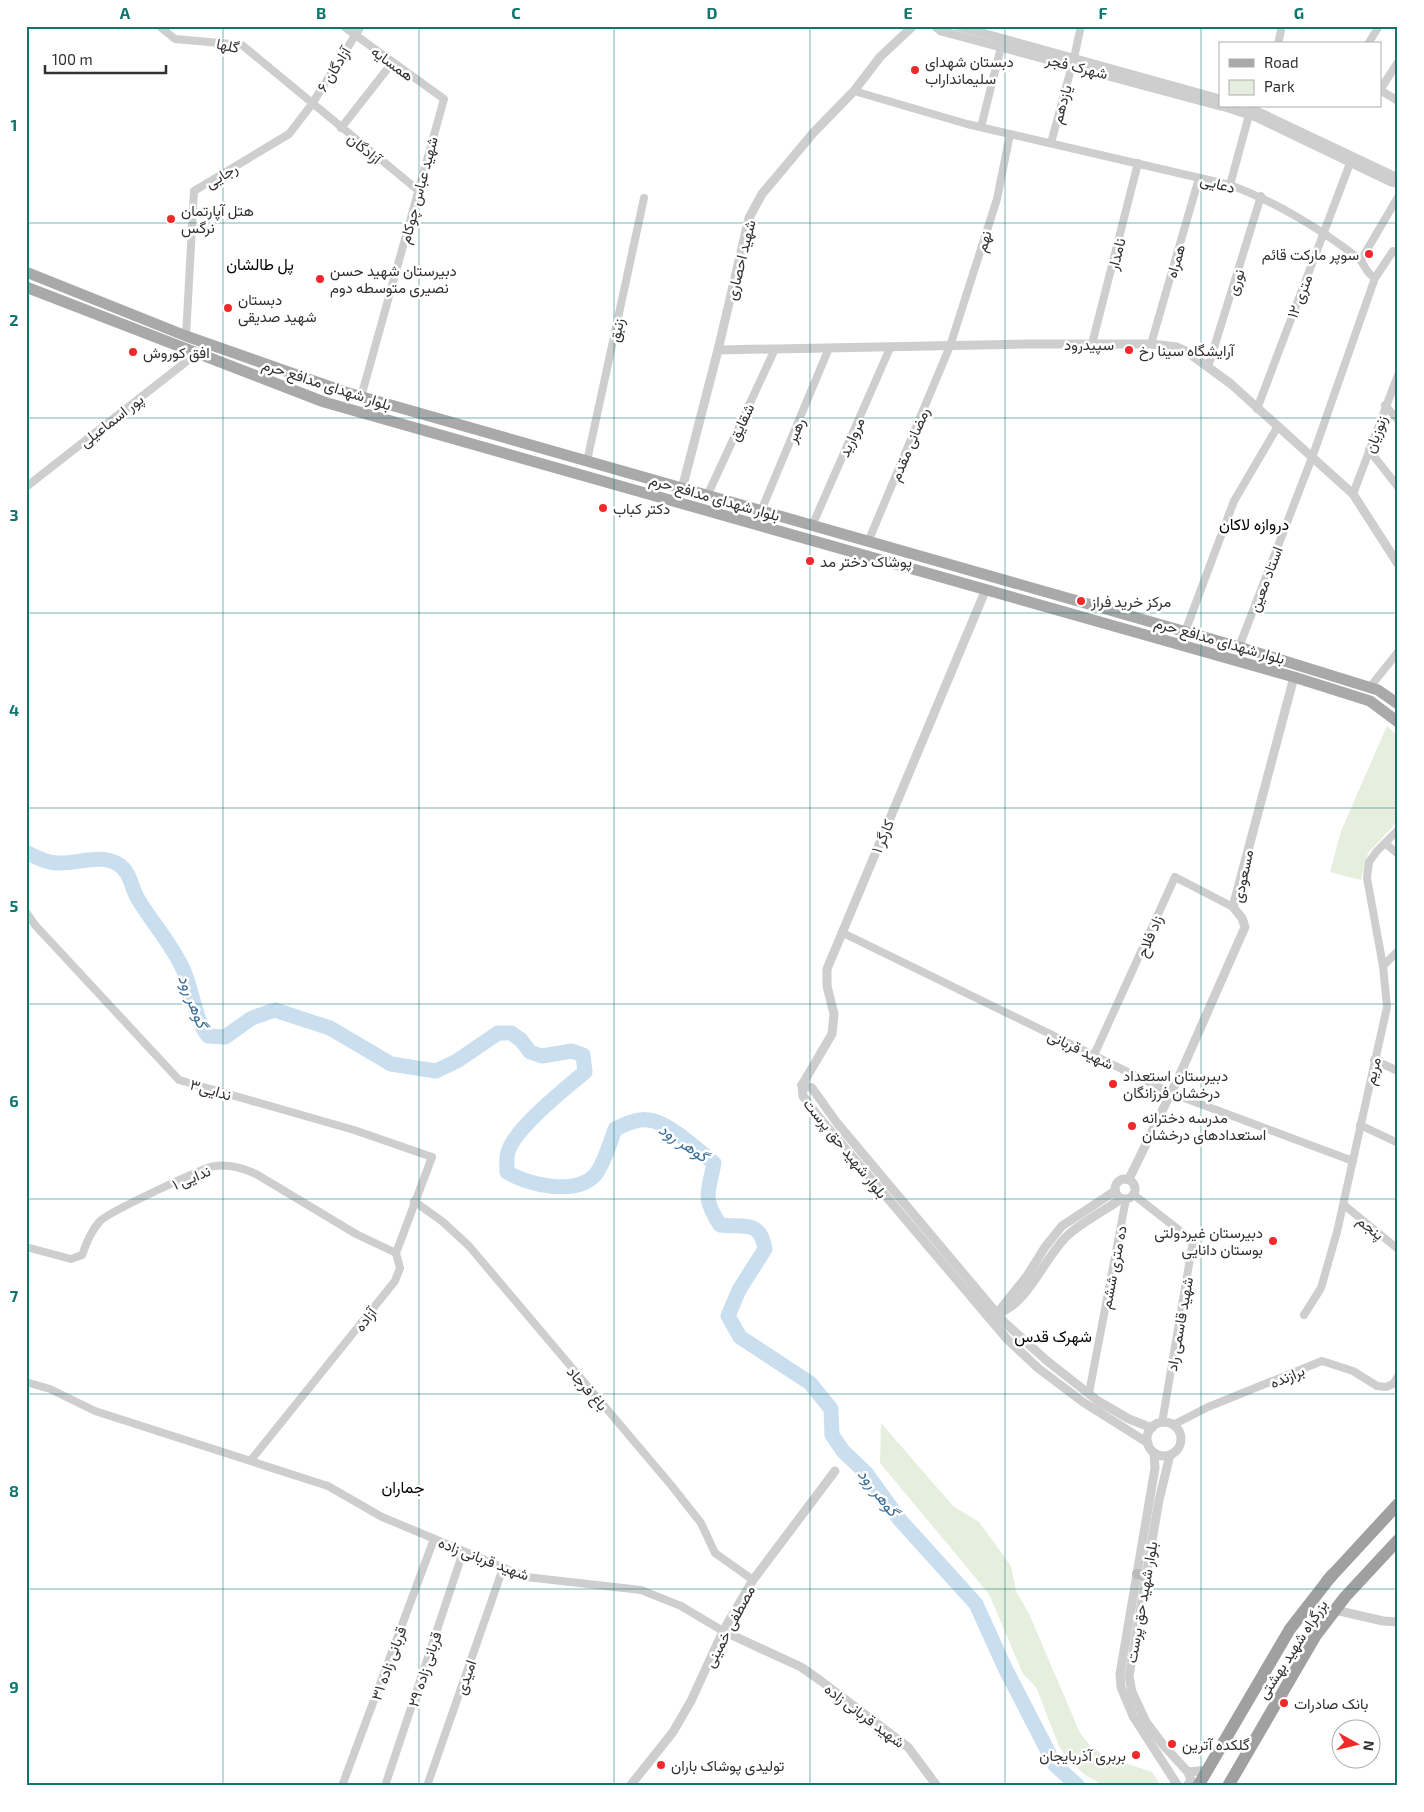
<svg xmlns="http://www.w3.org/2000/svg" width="1424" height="1812" viewBox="0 0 1424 1812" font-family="'Exo 2',Vazirmatn,sans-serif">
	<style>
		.green { fill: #e6eede }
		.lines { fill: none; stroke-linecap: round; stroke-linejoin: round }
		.river { stroke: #c9deef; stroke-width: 15 }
		.minor { stroke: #cecece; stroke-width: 8 }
		.tertiary { stroke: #cecece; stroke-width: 9 }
		.secondary { stroke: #bbb; stroke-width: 10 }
		.primary { stroke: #a9a9a9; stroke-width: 11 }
		.trunk { stroke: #a0a0a0; stroke-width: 12 }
		.grid { fill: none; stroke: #0f766e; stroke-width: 1; stroke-opacity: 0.55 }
		.poi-dot { fill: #f1292b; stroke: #fff; stroke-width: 2 }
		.labels { text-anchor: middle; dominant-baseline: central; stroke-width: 5; stroke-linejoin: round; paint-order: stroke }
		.street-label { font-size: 15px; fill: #313131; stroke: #fff }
		.poi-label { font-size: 15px; fill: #313131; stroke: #fff; text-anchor: start }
		.neighbourhood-label { font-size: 16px; fill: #000; stroke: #fff }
		.water-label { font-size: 16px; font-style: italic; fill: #386d99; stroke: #fff }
		.neatline { fill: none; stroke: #0f766e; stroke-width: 2 }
		.grid-label { font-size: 16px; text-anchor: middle; font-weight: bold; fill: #0f766e }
	</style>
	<rect width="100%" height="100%" fill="#fff"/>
	<g class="green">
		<polygon points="1387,726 1398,736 1398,821 1368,853 1361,880 1330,872 1341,831"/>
		<polygon points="881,1423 953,1506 979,1522 1011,1566 1016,1591 1029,1614 1080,1733 1091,1747 1107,1757 1152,1772 1161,1786 1105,1786 1085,1775 1068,1759 1059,1746 1036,1687 1023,1674 989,1594 880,1463"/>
	</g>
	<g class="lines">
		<path class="river" d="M26 852C37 858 49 864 62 863 81 863 100 854 118 864 131 872 131 888 138 899 153 924 171 943 183 969 193 991 194 1018 208 1036L225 1037 252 1018 275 1010 330 1028 391 1064 436 1071 457 1061 498 1033H511L521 1040 530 1052 542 1056 572 1051 583 1055 585 1072C566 1088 514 1129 508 1152 506 1158 507 1166 507 1172 527 1185 576 1196 595 1175 603 1166 611 1141 615 1129 625 1124 638 1118 649 1120 670 1123 698 1150 714 1163 708 1194 702 1197 720 1225 741 1228 760 1218 765 1249L739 1290 728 1316 740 1337 810 1383 831 1409 832 1435 843 1451 866 1473 900 1520 976 1604 1005 1668 1055 1765 1078 1786"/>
		<g class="minor">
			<polyline points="159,26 175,39 242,45 419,191"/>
			<polyline points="343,26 444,99 361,397"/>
			<polyline points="1278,44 1282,26"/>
			<polyline points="1368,44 1379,26"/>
			<polyline points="1074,58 1081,26"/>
			<polyline points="1380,90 1398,62"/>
			<polyline points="1380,90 1398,101"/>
			<path d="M854 91 967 124 1230 185C1274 201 1321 229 1358 258 1366 264 1364 272 1375 278L1313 455 1239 647"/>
			<polyline points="981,127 1001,47"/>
			<polyline points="341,128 392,63"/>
			<polyline points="1051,143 1072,65"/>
			<polyline points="1230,185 1249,115"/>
			<polyline points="1361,260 1398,197"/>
			<polyline points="1375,278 1393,251 1398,253"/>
			<polyline points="186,336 194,191 289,134 312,104 361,26"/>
			<polyline points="1092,344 1138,163"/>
			<polyline points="1151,344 1199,178"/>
			<polyline points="1208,367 1261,196"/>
			<polyline points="1385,405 1398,420"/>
			<polyline points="1257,409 1352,158"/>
			<polyline points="1369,450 1398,487"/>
			<polyline points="587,461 644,198"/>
			<polyline points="26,487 196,354"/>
			<polyline points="1353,494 1398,375"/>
			<polyline points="707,496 775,349"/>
			<polyline points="761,511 829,348"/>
			<polyline points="812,526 890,348"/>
			<polyline points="868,542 950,346 997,199 1010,134"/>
			<polyline points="1185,632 1234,501 1278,426"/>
			<polyline points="1370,687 1398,652"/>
			<polyline points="1385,843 1398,854"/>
			<polyline points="26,912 35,925 179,1080 354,1130 432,1157 396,1253 400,1268 395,1281 251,1460"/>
			<polyline points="843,933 1171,1093 1353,1161"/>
			<polyline points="1383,966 1398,951"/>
			<polyline points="1094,1055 1175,877 1233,907"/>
			<polyline points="1374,1060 1398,1071"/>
			<polyline points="1360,1125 1398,1143"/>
			<polyline points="1134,1195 1193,1241 1162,1423"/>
			<polyline points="414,1201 443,1222 469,1246 671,1485 701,1523 715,1553 753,1580"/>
			<polyline points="1344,1205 1398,1249"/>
			<path d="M26 1247 71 1259 82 1255C87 1242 91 1231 100 1221 109 1212 204 1167 215 1166 230 1164 243 1168 256 1174L356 1234 396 1253"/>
			<polyline points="1304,1315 1321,1288 1337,1232 1387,1007 1383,966 1367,878 1369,862 1377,851 1398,830"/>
			<polyline points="26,1382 50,1389 95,1411 328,1486 382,1517 526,1577 641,1590 681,1606 723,1631"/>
			<polyline points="1089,1393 1126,1199"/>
			<polyline points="1173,1425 1208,1407 1322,1361 1353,1371 1377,1386 1386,1387 1393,1384 1398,1376"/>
			<polyline points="342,1786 434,1539"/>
			<polyline points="385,1786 463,1552"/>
			<polyline points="427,1786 503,1568"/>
		</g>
		<g class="tertiary">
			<polyline points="935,26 941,31 1220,106"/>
			<polyline points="957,26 1220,99"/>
			<polyline points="1222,106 1256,117 1391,182 1398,183"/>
			<polyline points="1246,106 1398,178"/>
			<polyline points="718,350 1025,344 1151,344 1177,347 1186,351 1231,384 1353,494 1398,564"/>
			<polyline points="682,489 718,350 749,218 762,194 814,132 854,91 880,57 913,26"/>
			<polyline points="802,1085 832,1034 834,1014 827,986 827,969 986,589"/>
			<polyline points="802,1085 803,1096 817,1115 1007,1339 1038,1368 1083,1402 1148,1443"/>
			<polyline points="802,1085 812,1088 837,1123 1004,1322 1046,1360 1098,1401 1129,1419 1152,1428"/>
			<circle cx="1125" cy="1189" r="10"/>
			<polyline points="1129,1179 1181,1072 1245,927 1242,918 1233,907 1294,677"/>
			<path d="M997 1314C1028 1304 1044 1258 1067 1236 1082 1222 1104 1211 1121 1199"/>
			<polyline points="994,1317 1027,1276 1045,1247 1062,1226 1115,1191"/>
			<circle cx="1164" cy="1439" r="17"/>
			<polyline points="1154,1453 1155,1468 1120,1674 1121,1687 1133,1716 1178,1786"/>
			<polyline points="1170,1455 1159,1500 1129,1676 1132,1692 1146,1722 1164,1746 1188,1772 1208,1770"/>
			<polyline points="1335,1610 1383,1621 1398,1622"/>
			<polyline points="723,1631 801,1667 821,1681 908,1747 937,1786"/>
			<polyline points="630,1786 673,1732 691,1701 723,1631 753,1580 835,1471"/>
			<polyline points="1187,1786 1191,1780 1188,1772"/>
		</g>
		<polyline class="secondary" points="1137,1574 1146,1576"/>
		<g class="primary">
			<polyline points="26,272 186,336 345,392 1239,647 1378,690 1398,704"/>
			<polyline points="26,287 324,402 1294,677 1370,701 1398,722"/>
		</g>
		<g class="trunk">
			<polyline points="1327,1581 1398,1504"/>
			<polyline points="1198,1786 1290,1629 1332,1575"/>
			<polyline points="1228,1786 1316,1635 1345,1597 1398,1540"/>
		</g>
	</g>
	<path class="grid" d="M223 26V1786M419 26V1786M614 26V1786M810 26V1786M1005 26V1786M1201 26V1786M26 223H1398M26 418H1398M26 613H1398M26 808H1398M26 1004H1398M26 1199H1398M26 1394H1398M26 1589H1398"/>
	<g class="poi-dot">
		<circle cx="915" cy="70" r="5"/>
		<circle cx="171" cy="219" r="5"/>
		<circle cx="1369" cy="254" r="5"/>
		<circle cx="320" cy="279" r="5"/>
		<circle cx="228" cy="308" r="5"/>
		<circle cx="1129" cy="350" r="5"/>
		<circle cx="133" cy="352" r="5"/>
		<circle cx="603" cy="508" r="5"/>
		<circle cx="810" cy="561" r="5"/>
		<circle cx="1081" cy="601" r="5"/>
		<circle cx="1113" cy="1084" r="5"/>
		<circle cx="1132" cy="1126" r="5"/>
		<circle cx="1273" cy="1241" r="5"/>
		<circle cx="1284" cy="1703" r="5"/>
		<circle cx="1172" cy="1744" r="5"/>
		<circle cx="1136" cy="1755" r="5"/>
		<circle cx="661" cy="1765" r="5"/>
	</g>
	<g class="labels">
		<g class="street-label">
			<text transform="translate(228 45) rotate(12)">گلها</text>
			<text transform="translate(393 63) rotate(36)">همسایه</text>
			<text transform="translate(1077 66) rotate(14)">شهرک فجر</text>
			<text transform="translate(333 69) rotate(-58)">آزادگان ۶</text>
			<text transform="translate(1061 104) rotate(-75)">یازدهم</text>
			<text transform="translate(365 148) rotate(40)">آزادگان</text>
			<text transform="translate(221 175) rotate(-31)">رجایی</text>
			<text transform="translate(1218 183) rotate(15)">دعایی</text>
			<text transform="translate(418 190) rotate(-75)">شهید عباس چوکام</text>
			<text transform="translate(983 241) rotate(-73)">نهم</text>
			<text transform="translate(1116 254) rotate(-76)">نامدار</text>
			<text transform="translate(740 260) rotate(-76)">شهید احصاری</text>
			<text transform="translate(1175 261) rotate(-74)">همراه</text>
			<text transform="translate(1235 282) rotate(-72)">نوری</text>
			<text transform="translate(1299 296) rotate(-69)">۱۲ متری</text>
			<text transform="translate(616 330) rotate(-78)">زنبق</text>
			<text x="1089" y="344">سپیدرود</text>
			<text transform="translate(327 384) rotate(18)">بلوار شهدای مدافع حرم</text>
			<text transform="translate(111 420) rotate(-38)">پور اسماعیلی</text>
			<text transform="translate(741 422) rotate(-65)">شقایق</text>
			<text transform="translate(795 430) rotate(-67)">رهبر</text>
			<text transform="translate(1375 434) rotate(-70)">زنوزیان</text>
			<text transform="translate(851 437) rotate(-66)">مروارید</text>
			<text transform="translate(909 444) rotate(-67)">رمضانی مقدم</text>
			<text transform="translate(715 497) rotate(16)">بلوار شهدای مدافع حرم</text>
			<text transform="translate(1265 579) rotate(-69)">استاد معین</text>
			<text transform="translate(1220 640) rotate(16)">بلوار شهدای مدافع حرم</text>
			<text transform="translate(882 836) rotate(-67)">کارگر ۱</text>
			<text transform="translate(1242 876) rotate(-78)">مسعودی</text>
			<text transform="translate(1149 936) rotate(-67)">زاد فلاح</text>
			<text transform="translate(1081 1049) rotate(26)">شهید قربانی</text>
			<text transform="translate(1372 1071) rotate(-77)">مریم</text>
			<text transform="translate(211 1089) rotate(16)">ندایی۳</text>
			<text transform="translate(846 1148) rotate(51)">بلوار شهید حق پرست</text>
			<text transform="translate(191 1177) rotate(-23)">ندایی ۱</text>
			<text transform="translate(1371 1227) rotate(39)">پنجم</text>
			<text transform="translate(1113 1267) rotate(-79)">ده متری ششم</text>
			<text transform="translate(365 1319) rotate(-52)">آزاده</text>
			<text transform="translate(1179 1324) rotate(-80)">شهید قاسمی راد</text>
			<text transform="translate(1287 1376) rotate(-23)">برازنده</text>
			<text transform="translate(588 1388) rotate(49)">باغ فرجاد</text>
			<text transform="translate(484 1558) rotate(21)">شهید قربانی زاده</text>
			<text transform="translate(1141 1602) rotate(-80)">بلوار شهید حق پرست</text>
			<text transform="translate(729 1626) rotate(-62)">مصطفی خمینی</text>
			<text transform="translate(1292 1649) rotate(-57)">بزرگراه شهید بهشتی</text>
			<text transform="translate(388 1663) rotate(-70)">قربانی زاده ۳۱</text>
			<text transform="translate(424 1669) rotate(-72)">قربانی زاده ۲۹</text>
			<text transform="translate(465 1677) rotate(-71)">امیدی</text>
			<text transform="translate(865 1715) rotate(37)">شهید قربانی زاده</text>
		</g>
		<g class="poi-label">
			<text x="925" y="61">دبستان شهدای<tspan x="925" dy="17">سلیمانداراب</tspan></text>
			<text x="181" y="210">هتل آپارتمان<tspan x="181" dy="17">نرگس</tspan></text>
			<text x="1359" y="254" text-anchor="end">سوپر مارکت قائم</text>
			<text x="330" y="270">دبیرستان شهید حسن<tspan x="330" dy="17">نصیری متوسطه دوم</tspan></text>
			<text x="238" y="299">دبستان<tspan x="238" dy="17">شهید صدیقی</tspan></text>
			<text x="1139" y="350">آرایشگاه سینا رخ</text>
			<text x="143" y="352">افق کوروش</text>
			<text x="613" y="508">دکتر کباب</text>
			<text x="820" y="561">پوشاک دختر مد</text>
			<text x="1091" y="601">مرکز خرید فراز</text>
			<text x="1123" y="1075">دبیرستان استعداد<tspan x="1123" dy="17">درخشان فرزانگان</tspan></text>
			<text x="1142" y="1117">مدرسه دخترانه<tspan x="1142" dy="17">استعدادهای درخشان</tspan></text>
			<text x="1263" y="1232" text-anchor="end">دبیرستان غیردولتی<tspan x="1263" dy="17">بوستان دانایی</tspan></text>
			<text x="1294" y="1703">بانک صادرات</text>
			<text x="1182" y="1744">گلکده آترین</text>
			<text x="1126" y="1755" text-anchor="end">بربری آذربایجان</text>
			<text x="671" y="1765">تولیدی پوشاک باران</text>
		</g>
		<g class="neighbourhood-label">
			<text x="260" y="263">پل طالشان</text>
			<text x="1254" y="523">دروازه لاکان</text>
			<text x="1053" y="1335">شهرک قدس</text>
			<text x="403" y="1486">جماران</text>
		</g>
		<g class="water-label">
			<text transform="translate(194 1001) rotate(69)">گوهر رود</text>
			<text transform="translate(684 1142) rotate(34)">گوهر رود</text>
			<text transform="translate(879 1492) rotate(52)">گوهر رود</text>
		</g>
	</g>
	<rect width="1424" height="1812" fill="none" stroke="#ffffff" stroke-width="55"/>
	<rect x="1219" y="42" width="162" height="65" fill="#ffffff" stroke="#adadad"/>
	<rect x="1229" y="59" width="25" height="8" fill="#a9a9a9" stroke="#adadad"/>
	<text x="1264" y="68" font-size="15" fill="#313131">Road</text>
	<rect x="1229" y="80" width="25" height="15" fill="#e6eede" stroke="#adadad"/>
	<text x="1264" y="92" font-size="15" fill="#313131">Park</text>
	<g transform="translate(1356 1744) rotate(98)"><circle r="24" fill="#ffffff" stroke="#adadad"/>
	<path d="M0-4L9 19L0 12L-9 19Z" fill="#f1292b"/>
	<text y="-8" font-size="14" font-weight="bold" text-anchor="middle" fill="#313131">N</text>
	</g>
	<path d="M45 65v8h121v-8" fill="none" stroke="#313131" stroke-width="2.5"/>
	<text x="52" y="65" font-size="15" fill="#313131" stroke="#ffffff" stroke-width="4" paint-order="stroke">100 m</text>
	<rect x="28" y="28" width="1368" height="1756" class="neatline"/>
	<g class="grid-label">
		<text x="125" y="19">A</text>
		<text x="321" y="19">B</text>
		<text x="516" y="19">C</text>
		<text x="712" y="19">D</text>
		<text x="908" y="19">E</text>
		<text x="1103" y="19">F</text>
		<text x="1299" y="19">G</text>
		<text x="14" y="131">1</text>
		<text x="14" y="326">2</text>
		<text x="14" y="521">3</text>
		<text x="14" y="716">4</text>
		<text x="14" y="912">5</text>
		<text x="14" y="1107">6</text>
		<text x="14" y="1302">7</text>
		<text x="14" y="1497">8</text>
		<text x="14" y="1693">9</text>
	</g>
</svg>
